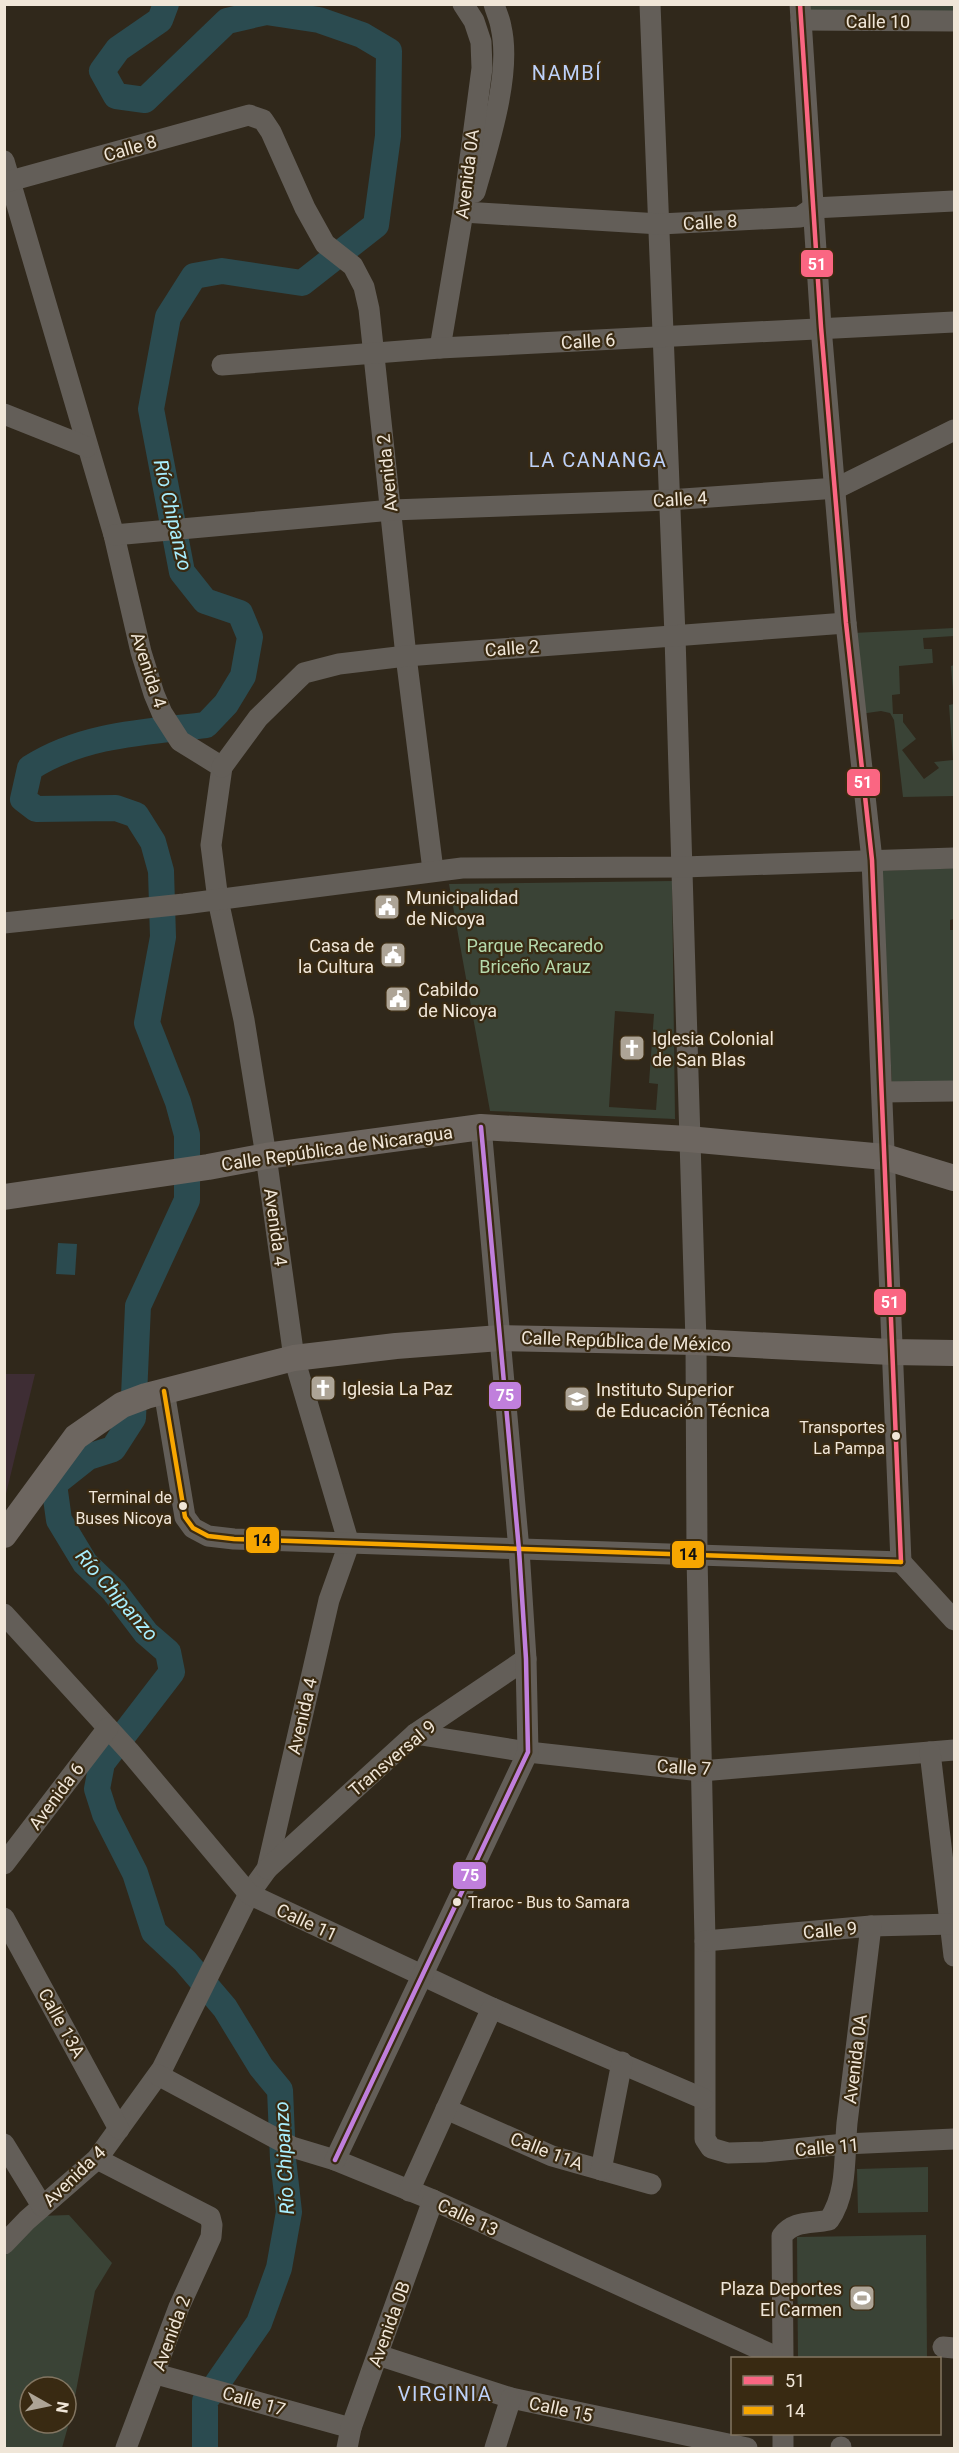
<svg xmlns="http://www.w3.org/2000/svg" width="959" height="2453" viewBox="0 0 959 2453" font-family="Roboto,sans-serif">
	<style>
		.education { fill: #3e2d34 }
		.green { fill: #3a4336; fill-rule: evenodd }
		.water { fill: #2b4b50 }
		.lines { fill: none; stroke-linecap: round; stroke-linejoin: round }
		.river { stroke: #2b4b50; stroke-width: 26 }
		.minor { stroke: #635e58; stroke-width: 21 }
		.major { stroke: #6d6660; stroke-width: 26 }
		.bus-1-casing { stroke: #392a12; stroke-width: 9 }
		.bus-2-casing { stroke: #392a12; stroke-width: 9 }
		.bus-3-casing { stroke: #392a12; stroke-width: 9 }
		.bus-1 { stroke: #fa6682; stroke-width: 4.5 }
		.bus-2 { stroke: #f7a600; stroke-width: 4.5 }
		.bus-3 { stroke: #c07fdc; stroke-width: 4.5 }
		.bus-dot { fill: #f0e6d8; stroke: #392a12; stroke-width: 2 }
		.labels { text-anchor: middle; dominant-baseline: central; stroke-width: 4.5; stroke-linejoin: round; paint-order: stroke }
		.bus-label { font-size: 16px; fill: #f0e6d8; stroke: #392a12; text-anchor: end }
		.street-label { font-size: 18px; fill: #f0e6d8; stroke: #392a12 }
		.poi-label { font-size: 18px; fill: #f0e6d8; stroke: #392a12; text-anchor: start }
		.park-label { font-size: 18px; fill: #b5d9ac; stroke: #392a12 }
		.neighbourhood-label { font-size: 20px; letter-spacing: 1.5px; fill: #bdd1f9; stroke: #392a12 }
		.water-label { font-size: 20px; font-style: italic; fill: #a8eefe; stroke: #392a12 }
		.line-badge { stroke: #392a12; stroke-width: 2 }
		.badge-label { font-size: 16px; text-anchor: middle; font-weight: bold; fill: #fff }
		.pale-badge-label { font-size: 16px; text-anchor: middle; font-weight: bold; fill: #111 }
	</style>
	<rect width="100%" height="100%" fill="#30281b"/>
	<polygon class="education" points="5,1374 35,1374 5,1498 4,1374"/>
	<g class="green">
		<polygon points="800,5 954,5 954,21 801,20"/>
		<polygon points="954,628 954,636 923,638 924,649 932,649 933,663 899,666 900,694 892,695 893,714 903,714 903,722 916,739 902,750 924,779 939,768 934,762 953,760 949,705 954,704 951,666 954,665 954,651 954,796 903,797 894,720 890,713 881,711 860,714 853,633"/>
		<polygon points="954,868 954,919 950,920 950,930 954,930 954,1081 892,1082 879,871"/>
		<path d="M672 881 675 1119 490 1111 449 884ZM615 1011 654 1014 649 1083 658 1084 656 1110 609 1107Z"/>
		<polygon points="928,2167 928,2212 858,2213 857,2169"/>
		<path d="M69 2215 112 2263 95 2291 72 2412 62 2448H5V2256L40 2216ZM30 2387H66V2423H30Z"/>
		<polygon points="926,2235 927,2358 798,2358 797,2237"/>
	</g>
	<polygon class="water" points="58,1243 77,1244 75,1275 56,1274"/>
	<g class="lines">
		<path class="river" d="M166 4 160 20 118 49 102 71 116 96 145 100 227 21 266 12 319 20 362 35 389 51 388 136 376 225 302 283 222 271 194 276 168 317 151 409 182 572 205 601 240 613 250 637 243 676 226 704 206 725C146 732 83 734 30 768L23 799 36 809 116 808 136 815 153 842 161 871 163 937 147 1023 178 1102 187 1135V1200L138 1306 133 1418 113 1449 88 1457 54 1484 59 1520 85 1563 114 1591 146 1633 168 1652 172 1672 102 1763 97 1789 105 1814 135 1873 154 1932 185 1961 225 2008 261 2067 280 2090 283 2159 289 2212 279 2268 259 2323 205 2401V2448"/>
		<g class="minor">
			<polyline points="650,4 675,636 696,1342 697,1556 705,1941 705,2139 711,2148 728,2153 764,2152 845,2144 954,2139"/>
			<polyline points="800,4 821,327 846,623 872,860 901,1562"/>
			<polyline points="801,20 954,21"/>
			<polyline points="4,161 114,535 141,652 154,694 162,713 180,741 222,767 211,845 218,900 244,1020 266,1156 294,1358 349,1544 329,1600 267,1869 249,1894 162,2069 97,2159 27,2220 4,2244"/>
			<polyline points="10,181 249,115 263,120 271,132 305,208 325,244 353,266 364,287 369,309 406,656 433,870"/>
			<path d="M475 192C488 146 512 74 501 27 500 19 496 12 494 4"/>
			<polyline points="463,212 660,224 800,217 813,208 954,201"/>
			<polyline points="440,348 463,212 482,68 481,42 474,21 463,4"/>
			<polyline points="222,365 440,348 954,322"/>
			<polyline points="4,414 87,447"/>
			<polyline points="114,535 392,510 669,500 837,488 954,430"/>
			<polyline points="222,767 258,718 304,673 339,664 406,656 846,623"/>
			<polyline points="4,923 184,904 462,868 683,867 954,858"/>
			<polyline points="882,1092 954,1091"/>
			<polyline points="164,1391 185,1517 193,1528 208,1536 234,1539 901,1562"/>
			<polyline points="901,1562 954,1620"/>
			<polyline points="4,1614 129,1751 249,1894 492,2008 704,2099"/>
			<polyline points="415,1734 528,1752 701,1771 954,1750"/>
			<polyline points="930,1752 954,1956"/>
			<polyline points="4,1864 108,1728"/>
			<polyline points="267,1869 415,1734 526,1659"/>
			<polyline points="4,1918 119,2129"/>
			<polyline points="705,1941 871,1926 954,1924"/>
			<polyline points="158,2075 292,2147 335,2160 433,2200 779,2358"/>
			<polyline points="446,2109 552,2156 651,2184"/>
			<polyline points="4,2144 42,2206"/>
			<polyline points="97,2159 210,2217 212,2225 211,2237 179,2307 126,2448"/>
			<polyline points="335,2160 528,1752 526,1659 519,1550 481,1127"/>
			<polyline points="601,2170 622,2062"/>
			<polyline points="409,2191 492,2008"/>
			<polyline points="943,2347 954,2348"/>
			<polyline points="378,2355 511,2398 747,2448"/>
			<path d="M783 2358 782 2236C794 2220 811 2224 829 2220 848 2193 844 2155 847 2123 855 2057 863 1992 871 1926"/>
			<polyline points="156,2374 351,2428"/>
			<polyline points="347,2448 351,2428 433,2200"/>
			<polyline points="495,2448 511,2398"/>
			<polyline points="783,2448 783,2434"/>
			<polyline points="841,2448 841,2447"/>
		</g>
		<g class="major">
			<polyline points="4,1197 208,1167 266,1156 481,1127 688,1139 885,1157 954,1178"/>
			<polyline points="4,1535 76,1437 122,1405 146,1396 294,1358 396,1346 500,1338 696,1342 891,1352 954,1353"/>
		</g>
		<g class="bus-1-casing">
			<polyline id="bus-1" points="800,4 821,327 846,623 872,860 901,1562"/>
		</g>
		<g class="bus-2-casing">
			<polyline id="bus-2" points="164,1391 185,1517 193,1528 208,1536 234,1539 901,1562"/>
		</g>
		<g class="bus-3-casing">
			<polyline id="bus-3" points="335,2160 528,1752 526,1659 519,1550 481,1127"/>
		</g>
		<use href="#bus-1" class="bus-1"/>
		<use href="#bus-2" class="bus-2"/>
		<use href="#bus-3" class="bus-3"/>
	</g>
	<defs>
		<g id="civic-square" transform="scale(1.35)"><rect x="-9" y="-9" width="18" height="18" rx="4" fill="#ada496" stroke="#392a12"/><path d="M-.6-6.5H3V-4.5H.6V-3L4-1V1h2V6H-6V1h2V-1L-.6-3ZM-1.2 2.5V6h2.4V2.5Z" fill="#fff"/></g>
		<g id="church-square" transform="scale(1.35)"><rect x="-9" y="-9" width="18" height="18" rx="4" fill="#ada496" stroke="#392a12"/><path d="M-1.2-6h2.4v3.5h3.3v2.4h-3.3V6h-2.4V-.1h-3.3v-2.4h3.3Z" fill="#fff"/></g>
		<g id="university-square" transform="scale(1.35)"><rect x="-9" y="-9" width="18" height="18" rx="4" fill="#ada496" stroke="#392a12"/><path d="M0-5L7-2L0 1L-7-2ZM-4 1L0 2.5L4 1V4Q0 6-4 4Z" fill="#fff"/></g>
		<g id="stadium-square" transform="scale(1.35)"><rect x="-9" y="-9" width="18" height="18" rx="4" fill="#ada496" stroke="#392a12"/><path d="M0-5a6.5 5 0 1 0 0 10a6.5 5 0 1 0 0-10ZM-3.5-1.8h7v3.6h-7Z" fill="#fff"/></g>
	</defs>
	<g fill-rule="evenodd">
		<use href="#civic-square" x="387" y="907"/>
		<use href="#civic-square" x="393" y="955"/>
		<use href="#civic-square" x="398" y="999"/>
		<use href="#church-square" x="632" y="1048"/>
		<use href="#church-square" x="323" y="1388"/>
		<use href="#university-square" x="577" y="1399"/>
		<use href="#stadium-square" x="862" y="2298"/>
	</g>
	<g class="bus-dot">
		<circle cx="896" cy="1436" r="5"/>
		<circle cx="183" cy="1506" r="5"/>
		<circle cx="457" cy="1902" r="5"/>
	</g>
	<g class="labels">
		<g class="bus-label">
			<text x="885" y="1427">Transportes<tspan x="885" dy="21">La Pampa</tspan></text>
			<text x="172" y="1497">Terminal de<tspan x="172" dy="21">Buses Nicoya</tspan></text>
			<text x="468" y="1902" text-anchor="start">Traroc - Bus to Samara</text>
		</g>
		<g class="street-label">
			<text x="878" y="21">Calle 10</text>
			<text transform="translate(130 148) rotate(-16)">Calle 8</text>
			<text transform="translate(467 174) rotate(-83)">Avenida 0A</text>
			<text transform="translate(710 222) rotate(-3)">Calle 8</text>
			<text transform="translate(588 341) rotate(-3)">Calle 6</text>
			<text transform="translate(387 473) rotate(-96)">Avenida 2</text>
			<text transform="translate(680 499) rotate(-3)">Calle 4</text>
			<text transform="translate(512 648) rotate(-4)">Calle 2</text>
			<text transform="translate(149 670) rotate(72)">Avenida 4</text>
			<text transform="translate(337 1148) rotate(-8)">Calle República de Nicaragua</text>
			<text transform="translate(276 1227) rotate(82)">Avenida 4</text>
			<text transform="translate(626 1341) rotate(2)">Calle República de México</text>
			<text transform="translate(302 1716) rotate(-77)">Avenida 4</text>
			<text transform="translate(392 1758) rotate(-40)">Transversal 9</text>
			<text transform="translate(684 1767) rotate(3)">Calle 7</text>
			<text transform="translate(56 1796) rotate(-53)">Avenida 6</text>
			<text transform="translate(307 1922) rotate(25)">Calle 11</text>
			<text transform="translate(830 1930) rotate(-5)">Calle 9</text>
			<text transform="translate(62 2023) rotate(61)">Calle 13A</text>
			<text transform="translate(855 2059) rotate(-83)">Avenida 0A</text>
			<text transform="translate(827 2147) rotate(-5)">Calle 11</text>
			<text transform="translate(547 2151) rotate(21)">Calle 11A</text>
			<text transform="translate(74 2176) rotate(-44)">Avenida 4</text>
			<text transform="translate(468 2217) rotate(25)">Calle 13</text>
			<text transform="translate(389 2324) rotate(-70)">Avenida 0B</text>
			<text transform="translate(171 2333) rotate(-70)">Avenida 2</text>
			<text transform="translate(254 2401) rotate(16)">Calle 17</text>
			<text transform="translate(561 2409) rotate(12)">Calle 15</text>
		</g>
		<g class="poi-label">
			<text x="406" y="897">Municipalidad<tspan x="406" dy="21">de Nicoya</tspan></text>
			<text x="374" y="945" text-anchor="end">Casa de<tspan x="374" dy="21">la Cultura</tspan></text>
			<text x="418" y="989">Cabildo<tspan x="418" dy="21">de Nicoya</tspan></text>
			<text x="652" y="1038">Iglesia Colonial<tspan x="652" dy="21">de San Blas</tspan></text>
			<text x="342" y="1388">Iglesia La Paz</text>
			<text x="596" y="1389">Instituto Superior<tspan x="596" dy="21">de Educación Técnica</tspan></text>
			<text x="842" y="2288" text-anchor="end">Plaza Deportes<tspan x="842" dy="21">El Carmen</tspan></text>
		</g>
		<g class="park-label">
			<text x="535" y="945">Parque Recaredo<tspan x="535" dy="21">Briceño Arauz</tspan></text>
		</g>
		<g class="neighbourhood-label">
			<text x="567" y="73">NAMBÍ</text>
			<text x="598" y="460">LA CANANGA</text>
			<text x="445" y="2394">VIRGINIA</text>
		</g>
		<g class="water-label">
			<text transform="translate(173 515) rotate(77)">Río Chipanzo</text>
			<text transform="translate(117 1595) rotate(49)">Río Chipanzo</text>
			<text transform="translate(284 2158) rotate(-93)">Río Chipanzo</text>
		</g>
	</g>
	<g class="line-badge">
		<rect x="800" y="249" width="34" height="29" rx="6" fill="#fa6682"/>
		<rect x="846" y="768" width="35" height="29" rx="6" fill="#fa6682"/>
		<rect x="873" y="1288" width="34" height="28" rx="6" fill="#fa6682"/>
		<rect x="488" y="1381" width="34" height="29" rx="6" fill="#c07fdc"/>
		<rect x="245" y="1526" width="35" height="28" rx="6" fill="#f7a600"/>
		<rect x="671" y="1540" width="34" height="29" rx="6" fill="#f7a600"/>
		<rect x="452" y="1861" width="35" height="29" rx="6" fill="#c07fdc"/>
	</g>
	<g class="badge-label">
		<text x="817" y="270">51</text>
		<text x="863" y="788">51</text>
		<text x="890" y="1308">51</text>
		<text x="505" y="1401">75</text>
		<text x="470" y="1881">75</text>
	</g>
	<g class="pale-badge-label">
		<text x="262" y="1546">14</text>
		<text x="688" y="1560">14</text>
	</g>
	<rect width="959" height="2453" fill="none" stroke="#f0e6d8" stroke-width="12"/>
	<rect x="731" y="2357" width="210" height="78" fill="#392a12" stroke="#827561" stroke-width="1.5"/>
	<rect x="743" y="2376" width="30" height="9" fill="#fa6682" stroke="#827561" stroke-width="1.5"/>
	<text x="785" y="2387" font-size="18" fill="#f0e6d8">51</text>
	<rect x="743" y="2406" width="30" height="9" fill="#f7a600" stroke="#827561" stroke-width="1.5"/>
	<text x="785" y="2417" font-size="18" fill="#f0e6d8">14</text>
	<g transform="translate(48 2405) rotate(99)"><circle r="28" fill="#392a12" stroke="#827561" stroke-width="1.5"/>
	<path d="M0-4.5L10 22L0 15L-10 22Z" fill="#ada496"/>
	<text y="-9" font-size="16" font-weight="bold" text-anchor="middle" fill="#f0e6d8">N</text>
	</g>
</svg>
